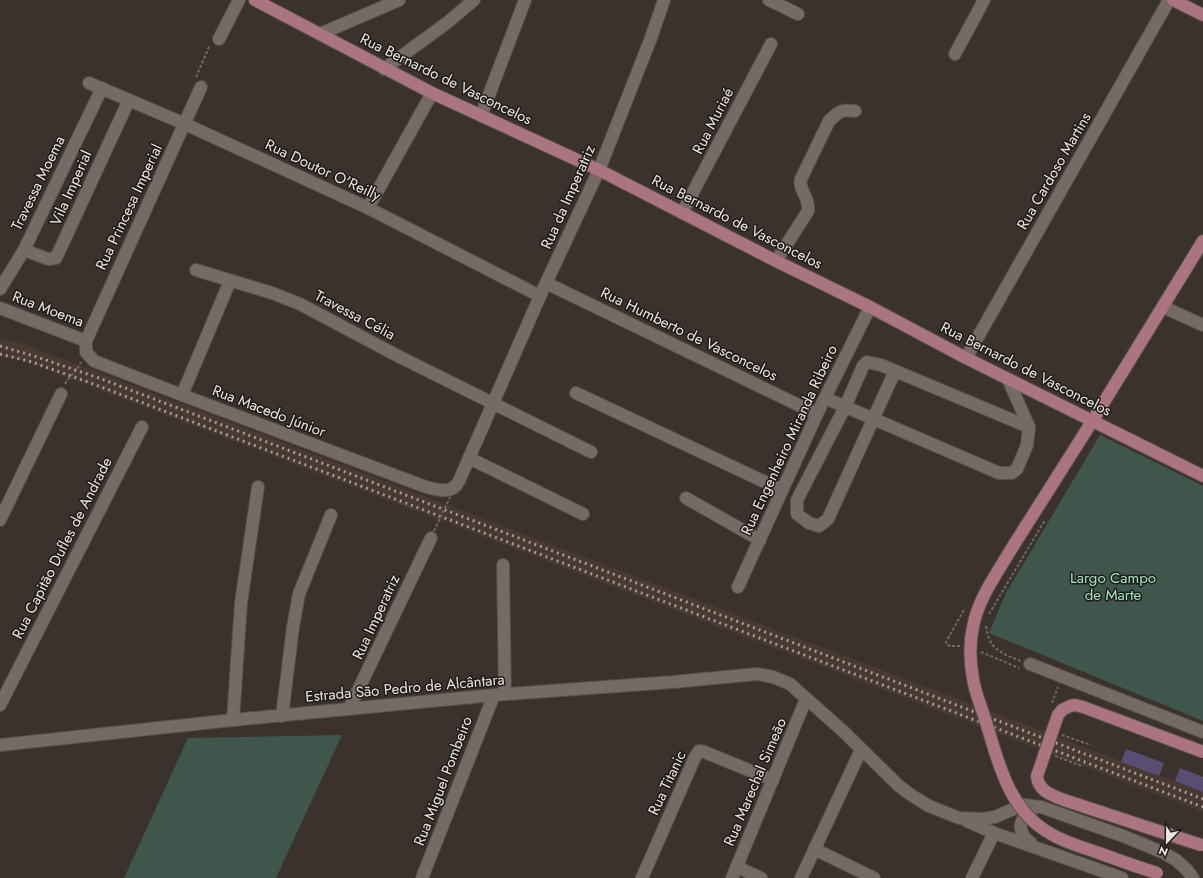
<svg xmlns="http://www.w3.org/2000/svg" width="1203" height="878" viewBox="0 0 1203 878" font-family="Jost,sans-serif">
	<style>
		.built { fill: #493a31 }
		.green { fill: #3e564b }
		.building { fill: #584e72 }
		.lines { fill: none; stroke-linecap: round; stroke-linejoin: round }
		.minor-casing { stroke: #564f4a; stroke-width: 14 }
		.major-casing { stroke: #564f4a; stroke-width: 14 }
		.path { stroke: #706864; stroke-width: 2; stroke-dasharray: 3 2; stroke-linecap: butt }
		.minor { stroke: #756a65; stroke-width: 12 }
		.major { stroke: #aa7580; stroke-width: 12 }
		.rail { stroke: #a39c98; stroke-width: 3; stroke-dasharray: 2 4; stroke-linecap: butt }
		.major-bridge-casing { stroke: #564f4a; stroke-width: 14; stroke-linecap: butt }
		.path-bridge { stroke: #706864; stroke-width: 2; stroke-dasharray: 3 2; stroke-linecap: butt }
		.major-bridge { stroke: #aa7580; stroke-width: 12 }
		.labels { text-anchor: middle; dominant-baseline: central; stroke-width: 3; stroke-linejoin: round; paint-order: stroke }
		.street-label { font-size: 15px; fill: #ebe5e2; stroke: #1f1b18 }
		.park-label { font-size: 15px; fill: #9ce7c6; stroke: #1f1b18 }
	</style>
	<rect width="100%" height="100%" fill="#3b322d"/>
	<polygon class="built" points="0,339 24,344 1203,792 1203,812 21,360 0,357"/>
	<g class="green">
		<polygon points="1100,435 1203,486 1203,721 989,633 1006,593"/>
		<polygon points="342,735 276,878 124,878 188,738"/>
	</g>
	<g class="building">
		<polygon points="1126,749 1164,763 1159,776 1121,762"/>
		<polygon points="1180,768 1203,777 1203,792 1175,781"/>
	</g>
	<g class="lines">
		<g class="minor-casing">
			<g id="minor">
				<polyline points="769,0 798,14"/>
				<polyline points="320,34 399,0"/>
				<polyline points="219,39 239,0"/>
				<polyline points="955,54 984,0"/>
				<polyline points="384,69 448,22 474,0"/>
				<polyline points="89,83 185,124 368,208 540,296"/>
				<path d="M201 87 86 341V352L94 361 182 395 426 487C438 490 452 495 459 481L540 296 599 170 651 38 664 0"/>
				<polyline points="481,116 525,0"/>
				<polyline points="368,208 432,93"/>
				<polyline points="682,213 771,44"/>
				<polyline points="24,250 48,259 56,258 129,100"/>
				<path d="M776 261 808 211C810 196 798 191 801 179L829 121C839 112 840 109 855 111"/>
				<polyline points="196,270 272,293 300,304 396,355 591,452"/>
				<polyline points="546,283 817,414"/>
				<polyline points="0,289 24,250 102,88"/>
				<polyline points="1163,307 1203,325"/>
				<polyline points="0,308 86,341"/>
				<polyline points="966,358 1169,0"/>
				<polyline points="895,371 828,519 819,526 809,523 797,514 797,500 845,407 863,366 867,362 881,365 1029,427"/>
				<polyline points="576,393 782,490"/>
				<polyline points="182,395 230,281"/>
				<polyline points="825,398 999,473 1012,473 1017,469 1027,445 1029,427 1008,379"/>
				<polyline points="469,458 583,514"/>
				<polyline points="686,498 760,540"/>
				<polyline points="0,520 61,394"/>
				<polyline points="503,565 505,694"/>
				<polyline points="738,587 817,414 870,307"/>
				<polyline points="1030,664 1203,732"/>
				<polyline points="0,705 142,427"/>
				<polyline points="349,709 431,538"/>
				<polyline points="282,716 293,627 299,594 331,515"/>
				<polyline points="233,720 241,603 258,487"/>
				<polyline points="0,745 233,720 494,695 673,682 757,674 773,677 790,684 844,732 899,786 911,795 929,806 959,818 982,819 995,817 1018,807 1024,805 1041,807 1123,836 1162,852 1176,860 1187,870 1193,878"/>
				<polyline points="967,821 994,833 1122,878"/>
				<path d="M1031 843C1016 832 1018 819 1033 809"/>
				<polyline points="814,849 874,878"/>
				<polyline points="737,867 761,878"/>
				<polyline points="422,878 494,695"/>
				<polyline points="642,878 695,757 699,751 702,751 773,780"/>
				<polyline points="732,878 806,699"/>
				<polyline points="801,878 861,750"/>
				<polyline points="972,878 994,833"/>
			</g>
		</g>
		<g class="major-casing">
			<g id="major">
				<polyline points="255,0 432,93 599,170 776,261 870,307 966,358 1203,476"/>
				<polyline points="1173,0 1203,15"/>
				<polyline points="1010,551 1093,420 1203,241"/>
			</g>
		</g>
		<g class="path">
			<polyline points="196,77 209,47 211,46"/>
			<path d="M65 384C70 375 77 371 81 362"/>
			<polyline points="989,614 1045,520"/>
			<path d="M986 626C989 649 1000 653 1021 661"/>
			<polyline points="960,646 950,646 946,644 946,642 965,608"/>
			<polyline points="981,652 1019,668"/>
			<polyline points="1052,703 1058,687"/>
			<polyline points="1062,735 1091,745"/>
			<polyline points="1055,756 1082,766"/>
		</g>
		<use href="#minor" class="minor"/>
		<use href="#major" class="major"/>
		<g class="rail">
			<polyline points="0,346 34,356 99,378 1203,799"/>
			<polyline points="0,354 32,362 96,385 1203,807"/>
		</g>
		<g class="major-bridge-casing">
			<g id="major-bridge">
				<path d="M1010 551C996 575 978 599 973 627 969 644 970 662 973 679 975 692 981 706 985 719 997 757 1006 801 1039 826 1057 840 1078 846 1099 853 1118 860 1137 867 1157 873"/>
				<path d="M1201 845 1064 800C1052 795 1038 791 1037 776L1058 715 1062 710 1070 706 1075 705 1083 707 1203 752"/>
			</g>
		</g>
		<polyline class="path-bridge" points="434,531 452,493"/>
		<use href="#major-bridge" class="major-bridge"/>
	</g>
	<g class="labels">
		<g class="street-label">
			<text transform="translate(446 79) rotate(26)">Rua Bernardo de Vasconcelos</text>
			<text transform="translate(713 121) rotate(-63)">Rua Muriaé</text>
			<text transform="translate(323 170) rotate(25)">Rua Doutor O'Reilly</text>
			<text transform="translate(1054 171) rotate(-60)">Rua Cardoso Martins</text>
			<text transform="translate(38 183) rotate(-64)">Travessa Moema</text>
			<text transform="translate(71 188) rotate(-66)">Vila Imperial</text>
			<text transform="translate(568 197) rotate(-66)">Rua da Imperatriz</text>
			<text transform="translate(129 207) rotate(-65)">Rua Princesa Imperial</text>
			<text transform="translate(737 222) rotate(27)">Rua Bernardo de Vasconcelos</text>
			<text transform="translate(48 309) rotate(21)">Rua Moema</text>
			<text transform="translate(355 315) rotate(28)">Travessa Célia</text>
			<text transform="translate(689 334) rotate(26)">Rua Humberto de Vasconcelos</text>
			<text transform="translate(1026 369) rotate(27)">Rua Bernardo de Vasconcelos</text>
			<text transform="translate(269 411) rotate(21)">Rua Macedo Júnior</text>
			<text transform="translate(789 440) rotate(-65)">Rua Engenheiro Miranda Ribeiro</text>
			<text transform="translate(62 548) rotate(-63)">Rua Capitão Dufles de Andrade</text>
			<text transform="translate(376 617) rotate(-65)">Rua Imperatriz</text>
			<text transform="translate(405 688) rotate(-5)">Estrada São Pedro de Alcântara</text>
			<text transform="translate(443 781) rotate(-69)">Rua Miguel Pombeiro</text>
			<text transform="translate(755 782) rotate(-67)">Rua Marechal Simeão</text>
			<text transform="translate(667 783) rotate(-65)">Rua Titanic</text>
		</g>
		<g class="park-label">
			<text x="1113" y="578">Largo Campo<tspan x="1113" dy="17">de Marte</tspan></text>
		</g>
	</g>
	<g transform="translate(1167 842) rotate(202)" stroke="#1f1b18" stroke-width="3" paint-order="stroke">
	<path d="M0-3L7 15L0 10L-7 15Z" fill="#ebe5e2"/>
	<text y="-6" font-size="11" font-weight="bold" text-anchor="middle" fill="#ebe5e2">N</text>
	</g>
</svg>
